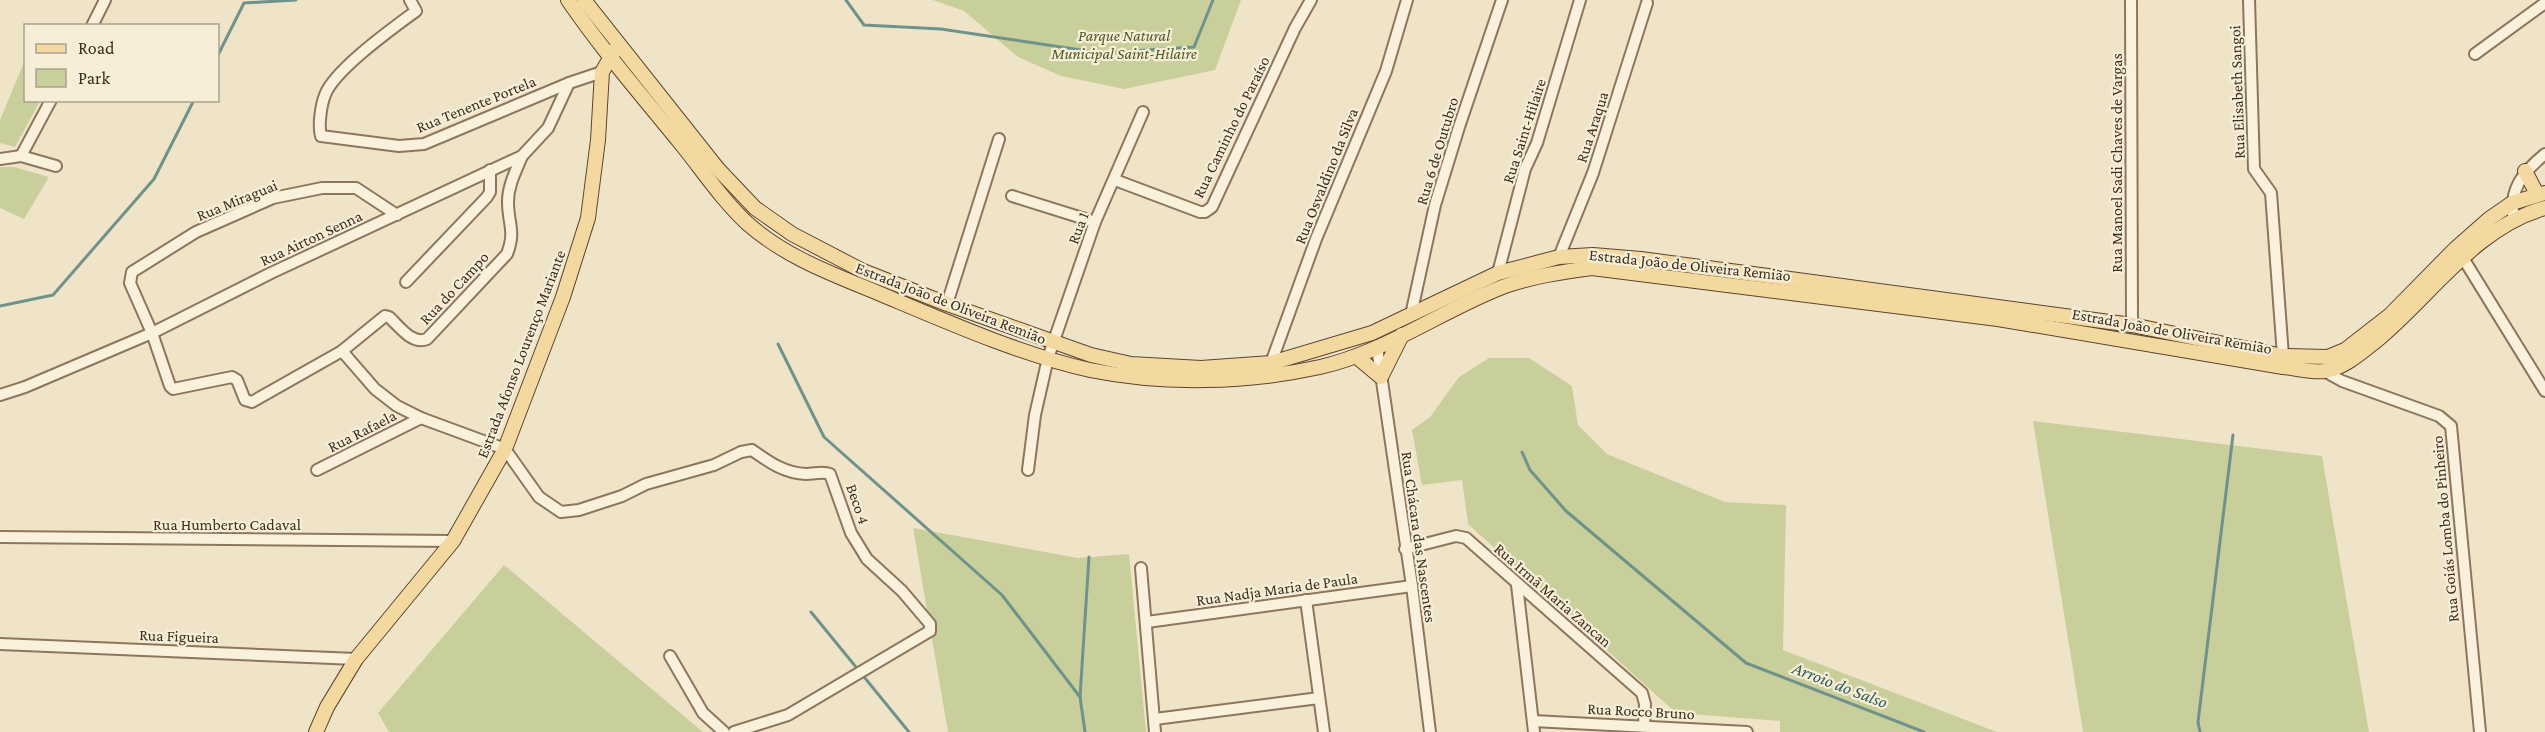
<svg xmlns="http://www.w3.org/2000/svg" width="2545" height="732" viewBox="0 0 2545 732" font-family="'Crimson Pro',serif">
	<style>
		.green { fill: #c9cf9b }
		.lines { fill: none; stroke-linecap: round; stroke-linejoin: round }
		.stream { stroke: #6f938a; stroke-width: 3 }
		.minor-casing { stroke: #8d765c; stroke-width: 14 }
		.major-casing { stroke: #5b4430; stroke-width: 16 }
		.minor { stroke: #faf1dc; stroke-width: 10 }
		.major { stroke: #f3d9a0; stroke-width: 14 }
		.labels { text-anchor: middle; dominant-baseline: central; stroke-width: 4.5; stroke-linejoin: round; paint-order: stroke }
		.park-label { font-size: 16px; font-style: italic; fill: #4d5a26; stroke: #f7eed8 }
		.street-label { font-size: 16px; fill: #3d2e20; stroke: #f7eed8 }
		.water-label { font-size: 18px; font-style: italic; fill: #2f5d5a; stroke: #f7eed8 }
	</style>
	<rect width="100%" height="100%" fill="#f0e4c8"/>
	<g class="green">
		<polygon points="933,0 1241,0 1215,70 1124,89 1061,76 1018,57 964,11"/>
		<polygon points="25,60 26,100 40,101 15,147 0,143 0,120"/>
		<polygon points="0,167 14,167 49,177 24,219 0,208"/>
		<polygon points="1489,358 1529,358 1572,386 1578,425 1607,454 1725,502 1786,505 1783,650 1997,732 1780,732 1780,721 1676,713 1468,524 1462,480 1422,485 1412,430 1430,417 1459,377"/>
		<polygon points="2033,421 2322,456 2369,732 2083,732"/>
		<polygon points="913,528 1078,558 1129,554 1146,732 948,732"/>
		<polygon points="504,565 703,732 389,732 378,713"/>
	</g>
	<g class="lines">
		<g class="stream">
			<polyline points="846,0 864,25 941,29 1101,53 1194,47 1213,0"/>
			<polyline points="218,55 244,3 296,0"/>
			<polyline points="0,306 53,295 154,179 194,100"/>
			<polyline points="778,344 824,437 1002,595 1080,697"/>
			<polyline points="1522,452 1530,470 1566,511 1746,663 1924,732"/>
			<polyline points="811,612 909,732"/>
			<polyline points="1085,732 1080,697 1089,557"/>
			<polyline points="2200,732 2198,722 2233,435"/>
		</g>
		<g class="minor-casing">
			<g id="minor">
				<path d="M410 0 416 11C393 28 334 70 325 95 321 105 318 126 321 136L399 146 424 144 569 83"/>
				<polyline points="2131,0 2132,325"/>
				<polyline points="2249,0 2254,169 2271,193 2283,356"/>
				<polyline points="92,26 105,0"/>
				<polyline points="2475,54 2545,3"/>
				<polyline points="21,156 51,100"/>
				<polyline points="0,159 21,156 56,166"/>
				<polyline points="1115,180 1200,212 1205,212 1212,207 1295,28 1311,0"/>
				<polyline points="1012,196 1095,222"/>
				<path d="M397 215 356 188H322L273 198 196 232 132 272 130 283 152 333 170 386 173 389 232 377 237 380 245 400 252 402 342 351 385 316 389 317C400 327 412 345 427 339L507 254C516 231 508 224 508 202 508 185 516 171 522 156"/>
				<path d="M2514 220C2508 190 2523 172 2545 154"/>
				<polyline points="1559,257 1593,173 1647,3"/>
				<polyline points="2463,258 2545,391"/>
				<polyline points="1498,273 1525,169 1537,143 1580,0"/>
				<polyline points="406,282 487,197 490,192 490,170"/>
				<polyline points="947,304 999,139"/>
				<polyline points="1411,315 1435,205 1459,127 1502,0"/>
				<polyline points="1377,347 1412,586 1430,732"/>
				<path d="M342 351 375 389 397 406 421 418 505 449 539 497 561 512 579 510 622 496 646 484 714 465 741 452 752 450C769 462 784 473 806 474 815 474 822 471 830 474L851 533 867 559 902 591 930 624V631L788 715 734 732"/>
				<polyline points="1271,363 1316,239 1386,71 1407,0"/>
				<polyline points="2324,371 2342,381 2439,416 2451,426 2480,732"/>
				<polyline points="0,395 25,387 152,333 271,273 522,156 548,128 569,83 602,72"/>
				<polyline points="317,470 421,418"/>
				<polyline points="1028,470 1035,415 1048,358 1095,222 1143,112"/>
				<polyline points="0,537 453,541"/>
				<polyline points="1405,549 1456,536 1466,538 1642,693 1645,704 1644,726"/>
				<polyline points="1141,568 1155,732"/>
				<polyline points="1517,585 1534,732"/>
				<polyline points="1306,600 1324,732"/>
				<polyline points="1147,622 1412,586"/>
				<polyline points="0,644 356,659"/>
				<polyline points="670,656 703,713 724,732"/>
				<polyline points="1155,719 1319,698"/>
				<polyline points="1533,721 1747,732"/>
			</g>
		</g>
		<g class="major-casing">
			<g id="major">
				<path d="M568 0C603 51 643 97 682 145 703 171 723 201 747 223 786 258 835 275 883 295 947 322 1022 355 1090 370 1163 385 1247 383 1320 367 1386 352 1442 310 1505 286 1534 276 1562 272 1592 268L1998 319 2283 367C2296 368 2312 373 2325 371 2344 368 2361 353 2376 341 2430 297 2475 227 2545 208"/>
				<polyline points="584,0 718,169 755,208 792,234 863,271 947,304 1091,355 1131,364 1201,368 1271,363 1372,333 1498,273 1559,257 1593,255 1641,259 2132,325 2283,356 2328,357 2345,350 2390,315 2455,249 2489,219 2512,203 2545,193"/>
				<polyline points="2525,171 2537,194"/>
				<polyline points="1357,357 1381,377 1402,335"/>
				<polyline points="316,732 327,707 356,659 453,541 505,449 563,297 588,218 598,140 602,72 615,50"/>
			</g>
		</g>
		<use href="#minor" class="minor"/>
		<use href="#major" class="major"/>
	</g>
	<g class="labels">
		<g class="park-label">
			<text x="1124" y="35">Parque Natural<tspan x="1124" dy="18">Municipal Saint-Hilaire</tspan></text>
		</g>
		<g class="street-label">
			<text transform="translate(2237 92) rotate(-92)">Rua Elisabeth Sangoi</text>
			<text transform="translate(476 104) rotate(-22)">Rua Tenente Portela</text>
			<text transform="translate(1231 127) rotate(-64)">Rua Caminho do Paraíso</text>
			<text transform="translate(1592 127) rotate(-72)">Rua Araqua</text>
			<text transform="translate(1524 131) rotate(-72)">Rua Saint-Hilaire</text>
			<text transform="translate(1437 151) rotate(-73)">Rua 6 de Outubro</text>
			<text transform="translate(2116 163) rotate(-90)">Rua Manoel Sadi Chaves de Vargas</text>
			<text transform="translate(1326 176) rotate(-68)">Rua Osvaldino da Silva</text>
			<text transform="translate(237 200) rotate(-22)">Rua Miraguai</text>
			<text transform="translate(1078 228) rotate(-69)">Rua 1</text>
			<text transform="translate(311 238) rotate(-25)">Rua Airton Senna</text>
			<text transform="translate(1690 265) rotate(6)">Estrada João de Oliveira Remião</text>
			<text transform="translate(454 288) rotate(-47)">Rua do Campo</text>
			<text transform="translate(951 303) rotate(21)">Estrada João de Oliveira Remião</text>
			<text transform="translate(2172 331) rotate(10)">Estrada João de Oliveira Remião</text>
			<text transform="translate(521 354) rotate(-69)">Estrada Afonso Lourenço Mariante</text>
			<text transform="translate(362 431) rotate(-27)">Rua Rafaela</text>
			<text transform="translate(858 504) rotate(71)">Beco 4</text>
			<text x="227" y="524">Rua Humberto Cadaval</text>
			<text transform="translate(2445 529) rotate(-95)">Rua Goiás Lomba do Pinheiro</text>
			<text transform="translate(1419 537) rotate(82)">Rua Chácara das Nascentes</text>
			<text transform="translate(1277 589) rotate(-8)">Rua Nadja Maria de Paula</text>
			<text transform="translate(1553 595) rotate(41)">Rua Irmã Maria Zancan</text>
			<text transform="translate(179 636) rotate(2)">Rua Figueira</text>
			<text transform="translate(1641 711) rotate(3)">Rua Rocco Bruno</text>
		</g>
		<g class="water-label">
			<text transform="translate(1840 685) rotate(21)">Arroio do Salso</text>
		</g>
	</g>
	<rect x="24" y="24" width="195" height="78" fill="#f7eed8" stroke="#ada18e" stroke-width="1.5"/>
	<rect x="36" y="44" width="30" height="9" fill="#f3d9a0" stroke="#ada18e" stroke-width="1.5"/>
	<text x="78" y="54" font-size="18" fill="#3d2e20">Road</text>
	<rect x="36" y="69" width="30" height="18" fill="#c9cf9b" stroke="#ada18e" stroke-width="1.5"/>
	<text x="78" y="84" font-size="18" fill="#3d2e20">Park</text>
</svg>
